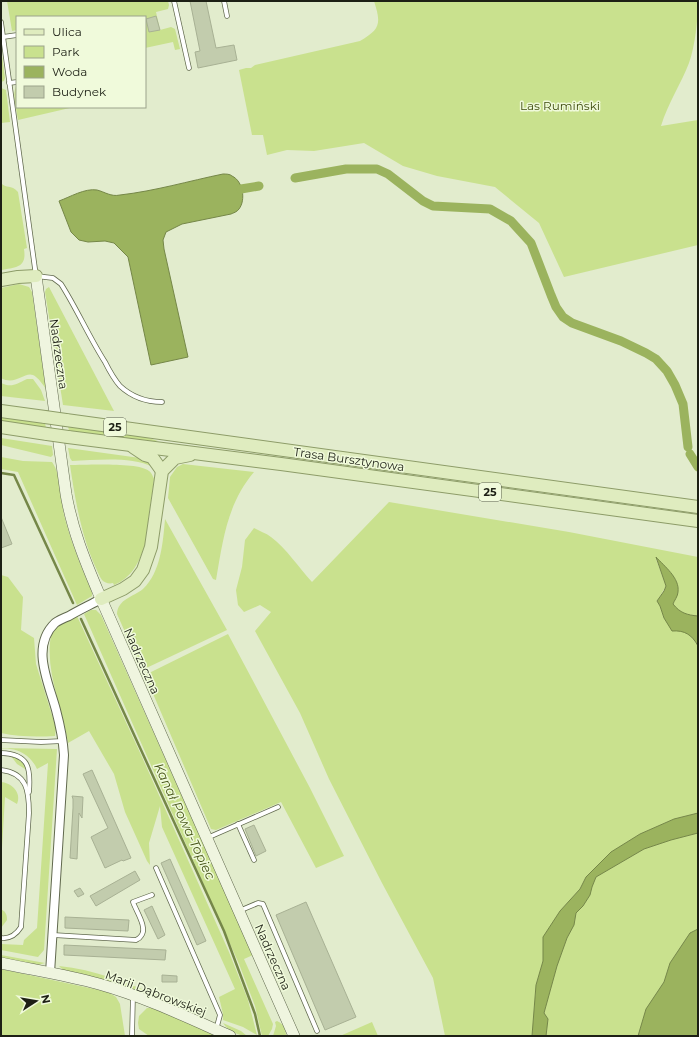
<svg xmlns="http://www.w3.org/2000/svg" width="699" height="1037" viewBox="0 0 699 1037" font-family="Montserrat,sans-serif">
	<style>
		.green { fill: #c9e18e }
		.water { fill: #9bb35e; stroke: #758748 }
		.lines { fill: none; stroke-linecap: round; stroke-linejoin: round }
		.stream { stroke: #758748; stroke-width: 2.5 }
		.canal { stroke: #9bb35e; stroke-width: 9 }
		.building { fill: #c2ccad; stroke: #a8b194 }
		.lane-casing { stroke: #61694e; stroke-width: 5.5 }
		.street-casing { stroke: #61694e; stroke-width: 10 }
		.secondary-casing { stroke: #61694e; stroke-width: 12 }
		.primary-casing { stroke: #8d9c68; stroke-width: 14 }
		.lane { stroke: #fff; stroke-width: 4 }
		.street { stroke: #fff; stroke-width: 8 }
		.secondary { stroke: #eff5df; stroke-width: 11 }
		.primary { stroke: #dfecbf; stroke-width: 12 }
		.primary-bridge-casing { stroke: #8d9c68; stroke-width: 14; stroke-linecap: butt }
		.primary-bridge { stroke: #dfecbf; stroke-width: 12 }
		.labels { text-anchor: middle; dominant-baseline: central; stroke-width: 3; stroke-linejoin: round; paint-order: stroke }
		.shield { fill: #f0fadb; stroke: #5c6150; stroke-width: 1 }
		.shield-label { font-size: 11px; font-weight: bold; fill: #1d2015 }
		.park-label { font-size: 12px; fill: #3d4b0c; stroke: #f0fadb }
		.street-label { font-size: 12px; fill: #1d2015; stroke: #f0fadb }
		.water-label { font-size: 13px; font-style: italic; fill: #48571a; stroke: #f0fadb }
	</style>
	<rect width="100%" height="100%" fill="#e2eccd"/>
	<g class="green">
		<polygon points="7,1 168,1 169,5 168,9 156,12 160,30 171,27 175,29 180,49 175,50 173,42 145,48 145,17 17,17 17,30 12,31"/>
		<path d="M374 1H698C698 19 695 46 689 63 681 84 668 103 661 126L698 120V245L564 277 539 223 495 187 437 176 403 166 364 143 314 151 287 150 267 155 263 135H252L239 70 246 68H251L255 65 360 41C381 29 381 23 374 1Z"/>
		<polygon points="1,48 5,78 4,81 1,82"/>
		<path d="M17 85V107H74L18 120C17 110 11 93 17 85Z"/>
		<polygon points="1,88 6,90 10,122 1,123"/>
		<path d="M1 183C6 189 11 184 18 192L27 248 24 249C27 268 16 267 1 270Z"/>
		<path d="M19 284 29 287 32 292 46 389C43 385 40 380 36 377 26 368 17 387 1 378V288Z"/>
		<polygon points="49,287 114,411 63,405 45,292 46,289"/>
		<path d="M27 379H33L41 390 45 401 1 396V383C12 388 16 384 27 379Z"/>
		<polygon points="1,417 45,423 46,428 1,422"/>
		<polygon points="68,426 145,437 158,441 145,441 69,431"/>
		<polygon points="1,438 52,446 53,455 51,457 1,445"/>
		<path d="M68 448 140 458 148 461 153 467C131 456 96 460 72 461L70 458Z"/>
		<path d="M1 457 23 461 52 462C61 474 61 499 64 515 71 542 81 567 92 592V596L77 605 18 472 1 469Z"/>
		<path d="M183 464 254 472C227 504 223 540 216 580L213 579 168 498 170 477 177 467Z"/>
		<path d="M70 465C85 465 139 462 149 471 151 472 153 476 154 479L145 544C140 561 132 578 114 585L113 583C109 584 105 583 102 580 99 576 97 570 95 566 81 534 75 499 70 465Z"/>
		<path d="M389 502 569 532 698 557V616C687 616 679 613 672 604L678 593 669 571 656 559 666 586 657 601 660 606 664 618 680 630 689 634 698 646V813L674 819 640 834 611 852 586 877 580 889 560 911 551 925 544 949 543 961 536 985 532 1036H445L433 978 382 883 329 779 300 713 255 631 271 612 260 605 244 612 238 605 236 590 242 567 245 540 254 528C259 531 266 533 271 537 287 549 298 567 312 582Z"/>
		<path d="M165 519 227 630 142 670 117 614C118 599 133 597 143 589 161 572 163 542 165 519Z"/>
		<path d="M1 575 8 577 23 597 21 630 34 638 36 664 56 728 55 736C37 737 19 737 1 733Z"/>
		<polygon points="91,610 96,610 101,615 253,955 244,959 273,1024 272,1029 268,1036 262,1036 255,1006 239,964 84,614"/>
		<path d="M77 616 142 757 229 952 248 1000 257 1035 243 1027 223 1020V1014L219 997 235 989 162 827 160 806 149 843 150 865 147 861 125 812 114 774 89 731 68 743C63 710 47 677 50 643 50 638 52 633 53 628Z"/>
		<polygon points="228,634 310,788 344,856 316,868 281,802 216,830 211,829 145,675"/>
		<path d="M1 748 57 749 44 950 38 957 1 950V944L23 945 24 940 37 928 48 763 37 769C32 758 22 750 10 749 7 748 3 749 1 748Z"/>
		<path d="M11 756C18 759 25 761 25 769L17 764Z"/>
		<path d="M1 782C12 783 22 793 17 804L5 797 1 865Z"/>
		<polygon points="698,833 698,929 690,933 670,963 664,982 646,1009 638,1036 546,1036 548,1019 544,1013 557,966 567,938 574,925 576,913 583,906 590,895 592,887 596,877 644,849 671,840"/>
		<path d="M1 909C6 912 7 915 7 920L1 928Z"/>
		<polygon points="1,955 45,963 38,965 1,958"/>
		<path d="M59 966C94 969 129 984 162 997L139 992 63 970Z"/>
		<polygon points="1,969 108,992 116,997 120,1004 125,1036 1,1036"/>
		<polygon points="147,1008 152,1008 212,1032 216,1036 149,1036 139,1029 138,1023 139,1016"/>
		<path d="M277 1021C284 1024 286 1029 286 1036H273L276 1026 275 1022Z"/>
		<polygon points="372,1022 378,1036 340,1036"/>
		<path d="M223 1023 241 1031 247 1036C239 1036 227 1030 223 1023Z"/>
	</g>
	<g class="water">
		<path d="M223 174C226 174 230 174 232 176 243 181 246 200 239 209 237 212 233 213 231 214L182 224 166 232 163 240 164 249 188 357 151 365 128 257 114 243 105 241 88 242 79 240 71 232 59 201C70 197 85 188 97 190 105 192 111 197 120 195 155 191 189 181 223 174Z"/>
		<path d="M656 557C664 566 680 578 678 592 678 596 674 601 673 604 680 613 687 615 698 616V646C692 635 685 630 672 631L664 618 660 606 657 601 664 591 666 586Z"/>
		<polygon points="698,813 698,833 671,840 644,849 596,877 592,887 590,895 583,906 576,913 574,925 567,938 557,966 544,1013 548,1019 546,1036 532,1036 536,985 543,961 543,937 560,911 580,889 586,877 611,852 640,834 674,819"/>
		<polygon points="698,929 698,1036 638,1036 646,1009 664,982 670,963 690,933"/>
	</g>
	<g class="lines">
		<g class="stream">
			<polyline points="1,473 14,475 73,603"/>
			<polyline points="81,619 224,931 255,1014 260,1036"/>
		</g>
		<g class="canal">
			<polyline points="295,178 346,169 377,169 388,174 423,201 433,206 490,209 511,221 531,243 551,295 556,307 563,317 572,323 621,341 646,353 656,359 667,371 675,385 683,404 688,447"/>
			<polyline points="241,189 259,186"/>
			<polyline points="690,454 698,467"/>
		</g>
	</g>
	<g class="building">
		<polygon points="190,1 206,1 216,48 234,45 237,60 198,68 195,52 200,51"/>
		<polygon points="156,16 160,30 149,32 146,19"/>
		<polygon points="1,517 12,544 1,548"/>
		<polygon points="92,770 131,858 123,861 122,860 105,868 91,837 108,828 83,774"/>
		<polygon points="72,796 83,797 82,818 79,813 77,859 70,858 73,808 73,799"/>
		<polygon points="254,825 266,851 256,856 245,829"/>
		<polygon points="170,859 206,941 197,945 161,863"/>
		<polygon points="135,871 140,880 96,906 90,896"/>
		<polygon points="80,888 84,894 78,897 74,891"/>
		<polygon points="306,902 356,1017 325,1030 276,915"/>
		<polygon points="152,906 165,935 158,939 144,910"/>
		<polygon points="65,917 129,920 128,931 65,928"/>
		<polygon points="64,945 166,950 165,960 64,955"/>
		<polygon points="162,975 177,976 177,982 162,982"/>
	</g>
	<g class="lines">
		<g class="lane-casing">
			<g id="lane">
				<polyline points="174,1 189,68"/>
				<polyline points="224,1 227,16"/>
				<path d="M1 22 36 276 53 278 61 284C77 309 89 337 105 362 109 370 114 379 120 386 132 397 146 402 162 402"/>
				<polyline points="3,37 17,35"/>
				<polyline points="9,83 17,82"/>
				<polyline points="1,740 41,742 63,741"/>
				<path d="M1 753C29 754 31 768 29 792"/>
				<path d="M1 770C27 773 29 791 29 813L21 927C16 935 10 939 1 938"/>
				<polyline points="238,824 254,860"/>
				<polyline points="207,838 278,807"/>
				<polyline points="156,868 220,1015 216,1030"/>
				<polyline points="239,911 258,903 263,904 317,1031"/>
				<path d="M53 935 136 940C138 939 140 938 141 936 148 928 136 911 133 902L152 895"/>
				<polyline points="132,1036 133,995"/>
			</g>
		</g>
		<g class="street-casing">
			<path id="street" d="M50 973 64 755C63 739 60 725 56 710 49 683 30 647 55 623 59 620 64 618 69 616 79 610 90 605 101 599"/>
		</g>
		<g class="secondary-casing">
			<g id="secondary">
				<path d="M36 276 66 494C72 529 85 561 99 594L294 1036"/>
				<path d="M1 963C34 970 67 975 99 984 145 997 187 1017 230 1036"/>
			</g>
		</g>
		<g class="primary-casing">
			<g id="primary">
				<polyline points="1,280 18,277 36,276"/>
				<polyline points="1,411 45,417"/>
				<polyline points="66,420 698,507"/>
				<polyline points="1,427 47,434"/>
				<polyline points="68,437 281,464 698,521"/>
				<polyline points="133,447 145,455 152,457 162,471"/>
				<polyline points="101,599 123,589 135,581 143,570 151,547 162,471 175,458 190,455"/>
			</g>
		</g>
		<use href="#lane" class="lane"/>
		<use href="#street" class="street"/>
		<use href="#secondary" class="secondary"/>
		<use href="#primary" class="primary"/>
		<g class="primary-bridge-casing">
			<g id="primary-bridge">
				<polyline points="45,417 66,420"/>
				<polyline points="47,434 68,437"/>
			</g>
		</g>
		<use href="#primary-bridge" class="primary-bridge"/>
	</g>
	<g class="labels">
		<g class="shield">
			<rect x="104" y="418" width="22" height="18" rx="3"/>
			<rect x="479" y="483" width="22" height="18" rx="3"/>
		</g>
		<g class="shield-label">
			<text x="115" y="427">25</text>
			<text x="490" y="492">25</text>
		</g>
		<g class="park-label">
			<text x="560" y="105">Las Rumiński</text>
		</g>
		<g class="street-label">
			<text transform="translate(59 354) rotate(82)">Nadrzeczna</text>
			<text transform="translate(349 459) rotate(8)">Trasa Bursztynowa</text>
			<text transform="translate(142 661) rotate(66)">Nadrzeczna</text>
			<text transform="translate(273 957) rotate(66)">Nadrzeczna</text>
			<text transform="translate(156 993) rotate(21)">Marii Dąbrowskiej</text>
		</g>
		<g class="water-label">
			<text transform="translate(185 821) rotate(65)">Kanał Powa-Topiec</text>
		</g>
	</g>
	<rect width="699" height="1037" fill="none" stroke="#1d2015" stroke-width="4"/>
	<rect x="16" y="16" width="130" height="92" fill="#f0fadb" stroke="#9ca38c"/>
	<rect x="24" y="29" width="20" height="6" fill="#dfecbf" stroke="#9ca38c"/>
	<text x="52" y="36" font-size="12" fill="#1d2015">Ulica</text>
	<rect x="24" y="46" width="20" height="12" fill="#c9e18e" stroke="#9ca38c"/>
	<text x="52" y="56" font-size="12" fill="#1d2015">Park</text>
	<rect x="24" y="66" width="20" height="12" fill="#9bb35e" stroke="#9ca38c"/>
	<text x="52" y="76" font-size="12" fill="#1d2015">Woda</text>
	<rect x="24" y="86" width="20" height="12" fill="#c2ccad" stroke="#9ca38c"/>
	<text x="52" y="96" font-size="12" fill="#1d2015">Budynek</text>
	<g transform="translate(36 1001) rotate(78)" stroke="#f0fadb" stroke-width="3" paint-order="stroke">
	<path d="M0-3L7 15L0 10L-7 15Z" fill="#1d2015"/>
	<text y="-6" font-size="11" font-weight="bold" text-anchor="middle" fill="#1d2015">N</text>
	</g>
</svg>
